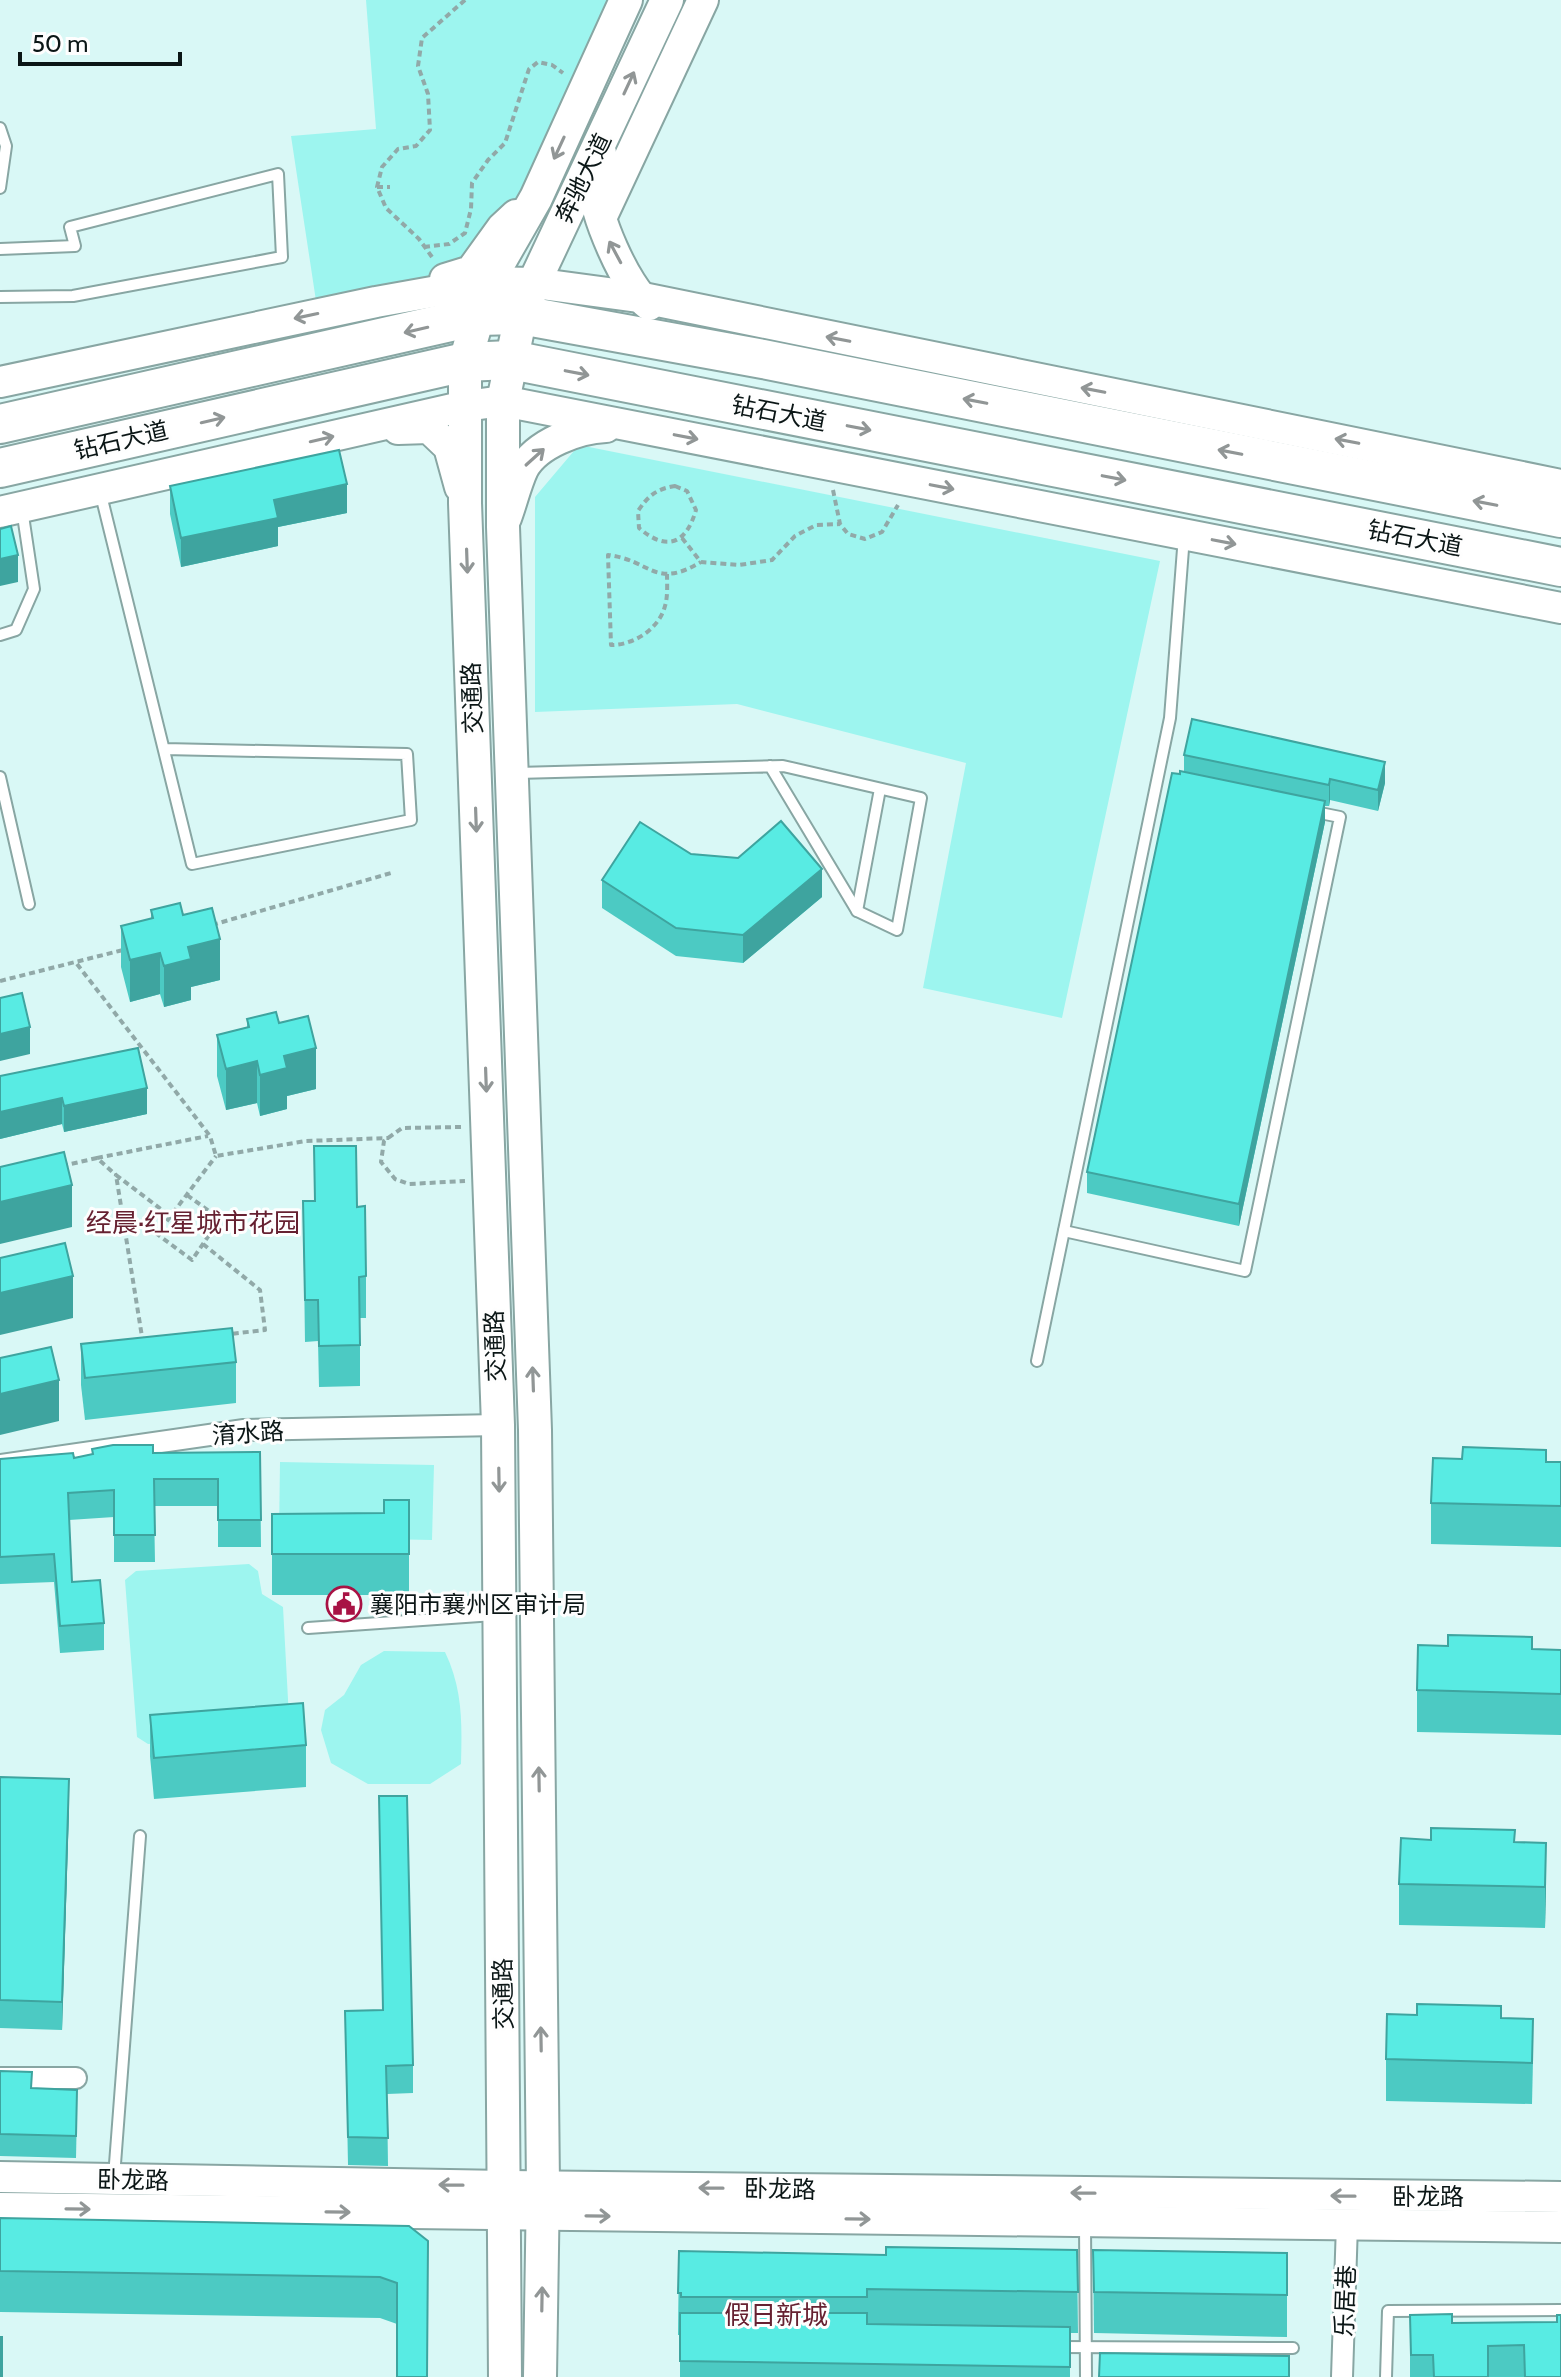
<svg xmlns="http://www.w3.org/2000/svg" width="1561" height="2377" viewBox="0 0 1561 2377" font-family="Cabin,'Noto Sans SC',sans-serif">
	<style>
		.green { fill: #9df5ef }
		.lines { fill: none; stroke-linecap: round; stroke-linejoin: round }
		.lane-casing { stroke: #88a6a3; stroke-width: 14 }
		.street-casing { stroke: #88a6a3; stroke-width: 24 }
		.secondary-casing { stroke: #88a6a3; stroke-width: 34 }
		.primary-casing { stroke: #88a6a3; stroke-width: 36 }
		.highway-casing { stroke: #88a6a3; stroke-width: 42 }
		.path { stroke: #91a9a8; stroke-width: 4; stroke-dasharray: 6 4; stroke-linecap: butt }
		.lane { stroke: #fff; stroke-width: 10 }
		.street { stroke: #fff; stroke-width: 20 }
		.secondary { stroke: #fff; stroke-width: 30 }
		.primary { stroke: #fff; stroke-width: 32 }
		.highway { stroke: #fff; stroke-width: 38 }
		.wall { fill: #4ccac3 }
		.shaded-wall { fill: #3ea49f }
		.building { fill: #58ebe3; stroke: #3ea49f; stroke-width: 2 }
		.oneway { stroke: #919696 }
		.labels { text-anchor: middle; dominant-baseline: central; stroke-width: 6; stroke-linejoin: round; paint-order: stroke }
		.street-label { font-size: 24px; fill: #0b1616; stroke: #fefefe }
		.poi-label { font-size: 24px; fill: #0b1616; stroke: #fefefe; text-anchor: start }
		.neighbourhood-label { font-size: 26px; fill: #662131; stroke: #fefefe }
	</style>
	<rect width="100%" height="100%" fill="#d9f8f6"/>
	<g class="green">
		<polygon points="366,0 626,0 573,118 480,261 318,314 291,136 376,129"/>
		<polygon points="579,445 1160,561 1062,1018 923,988 966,763 737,704 535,712 535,497"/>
		<polygon points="280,1462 434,1465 432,1540 279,1537"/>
		<polygon points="249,1564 258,1571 262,1594 283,1607 289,1718 281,1736 148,1744 137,1737 125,1580 136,1571"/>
		<path d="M384 1651 445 1652C463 1690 462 1723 461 1764L430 1784H368L331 1763 321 1730 325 1710 344 1695 361 1665Z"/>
	</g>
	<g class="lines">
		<g class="lane-casing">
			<g id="lane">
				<polyline points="0,128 6,146 0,188"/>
				<polyline points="0,249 75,246 70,227 278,174 282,257 73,296 0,297"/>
				<polyline points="100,491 192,864 411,820 407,754 164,749"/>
				<polyline points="0,635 16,630 34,589 22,509"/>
				<polyline points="517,773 783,766 921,798 897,930 857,911 770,766"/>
				<polyline points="0,777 29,904"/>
				<polyline points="857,911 880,789"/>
				<polyline points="1064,1231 1245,1271 1340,817 1315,812"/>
				<polyline points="1037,1361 1170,718 1184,536"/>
				<polyline points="308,1628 494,1615"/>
				<polyline points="114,2177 140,1836"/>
				<polyline points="1085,2223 1086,2377"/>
				<polyline points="1057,2347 1293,2348"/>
				<polyline points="1386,2377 1388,2311 1561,2310"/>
			</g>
		</g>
		<g class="street-casing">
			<g id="street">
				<polyline points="0,1465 244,1430 498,1425"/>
				<polyline points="0,2078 76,2078"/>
				<polyline points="1342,2377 1347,2224"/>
			</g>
		</g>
		<g class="secondary-casing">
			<g id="secondary">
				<path d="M601 153C599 162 595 173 594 183 593 212 626 288 649 305"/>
				<polyline points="602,216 703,0"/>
				<polyline points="445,279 471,271 502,228 516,215"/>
				<polyline points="0,382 376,302 488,282 534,283 638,297 1561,485"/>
				<polyline points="398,429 429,428 449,447 460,487"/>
				<polyline points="0,512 465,406 503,401 1561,608"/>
				<path d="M506 518C512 502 516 484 523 469 536 444 578 428 606 427"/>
				<polyline points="0,2177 505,2186 1561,2197"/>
				<polyline points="0,2208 1561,2227"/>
			</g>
		</g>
		<g class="primary-casing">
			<g id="primary">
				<polyline points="505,2377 498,1425 465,503 465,362 488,282 536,198 626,0"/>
				<polyline points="540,2377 543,2186 535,1430 503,527 503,401 521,315 534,283 667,0"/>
			</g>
		</g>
		<g class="highway-casing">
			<g id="highway">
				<polyline points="0,424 477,316 521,315 763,359 1561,518"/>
				<polyline points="0,468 465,362 511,360 1561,567"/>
			</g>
		</g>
		<g class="path">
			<polyline points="377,187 390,187"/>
			<polyline points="424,247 449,244 465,233 471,209 472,183 488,160 505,143 529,69 538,62 552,65 563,73"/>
			<polyline points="432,257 419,239 386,208 377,187 382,167 398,149 416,146 430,130 428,94 418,66 422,38 465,0"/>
			<path d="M675 486 687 491 696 510C686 544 667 552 639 528L638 511C648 496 656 489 675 486Z"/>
			<polyline points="833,490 840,524 848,534 865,539 882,532 898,505"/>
			<polyline points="682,538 701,562 739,565 772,560 795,536 816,525 840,524"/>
			<path d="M667 574C667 584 668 596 665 606 659 629 634 645 611 645L608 555C651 560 654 590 701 562"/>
			<polyline points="212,925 391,873"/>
			<polyline points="77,964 210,1136 216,1156 306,1141 389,1138"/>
			<polyline points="0,981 123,950"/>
			<polyline points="461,1127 402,1128 384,1141 381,1162 395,1179 409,1184 465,1181"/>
			<polyline points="97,1158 208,1136"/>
			<polyline points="62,1166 97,1158 116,1175"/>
			<path d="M187 1195 220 1219 192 1260 157 1234C177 1208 196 1182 216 1156"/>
			<polyline points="203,1244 260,1290 265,1330 230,1334"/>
			<polyline points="143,1343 116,1175 170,1216"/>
		</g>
		<use href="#lane" class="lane"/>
		<use href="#street" class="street"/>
		<use href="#secondary" class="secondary"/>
		<use href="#primary" class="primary"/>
		<use href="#highway" class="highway"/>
	</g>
	<g class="wall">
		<polygon points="170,486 347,513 278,527 278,546 181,567 170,514"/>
		<polygon points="1184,755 1385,783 1378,811 1330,800 1329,806 1325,806 1325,822 1239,1226 1087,1193 1087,1172 1180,774 1184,771"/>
		<polygon points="691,854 822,897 743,963 676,956 602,908 602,880"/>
		<polygon points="151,910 183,915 220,980 191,987 191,1000 164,1007 160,994 130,1002 121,967 121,926 151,919"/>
		<polygon points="247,1019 279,1023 316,1089 287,1096 287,1109 260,1116 257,1103 226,1110 217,1076 217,1035 247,1027"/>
		<polygon points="0,1076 147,1114 64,1132 62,1124 0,1139"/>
		<polygon points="314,1146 357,1207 366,1276 366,1318 360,1318 360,1386 319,1387 318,1341 305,1342 303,1201 314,1201"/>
		<polygon points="81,1344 236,1362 236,1403 85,1420 81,1385"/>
		<polygon points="260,1452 261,1547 218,1547 218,1506 154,1506 155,1562 114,1562 114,1517 69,1520 72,1582 104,1623 104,1650 60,1653 54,1582 0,1584 0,1459 74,1458 153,1453"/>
		<polygon points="1546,1462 1561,1462 1561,1547 1431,1544 1431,1503"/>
		<polygon points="409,1500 409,1595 272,1595 272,1514 384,1513"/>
		<polygon points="1532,1649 1561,1650 1561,1735 1417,1732 1417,1690"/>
		<polygon points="150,1715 306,1745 306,1787 154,1799 150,1756"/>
		<polygon points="0,1777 69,1808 62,2030 0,2028"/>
		<polygon points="379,1796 413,2065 413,2093 387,2094 388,2166 348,2165 345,2011 383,2010"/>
		<polygon points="1515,1843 1546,1885 1545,1928 1399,1925 1399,1884"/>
		<polygon points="1417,2015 1501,2018 1533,2060 1532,2104 1386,2101 1386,2059"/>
		<polygon points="0,2071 77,2111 76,2158 0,2156"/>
		<polygon points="0,2218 409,2226 397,2324 380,2318 0,2312"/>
		<polygon points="1077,2250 1078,2333 1070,2333 1070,2377 680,2377 680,2335 678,2335 679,2251 886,2255"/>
		<polygon points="1093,2250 1287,2253 1287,2337 1094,2333"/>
		<polygon points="1410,2315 1452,2323 1557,2322 1561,2377 1410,2377"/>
	</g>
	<g class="shaded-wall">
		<polygon points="347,484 347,513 278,527 278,546 181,567 181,538 274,500"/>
		<polygon points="18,555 18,582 0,586 0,559"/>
		<polygon points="1385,762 1385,783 1378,811 1378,790"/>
		<polygon points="1330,779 1330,800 1329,806 1329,785"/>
		<polygon points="1325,801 1325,822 1239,1226 1239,1204"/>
		<polygon points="822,869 822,897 743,963 743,935"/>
		<polygon points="220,939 220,980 191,987 191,1000 164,1007 164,966 188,947"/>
		<polygon points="160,953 160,994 130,1002 130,960"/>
		<polygon points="30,1027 30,1054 0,1061 0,1034"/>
		<polygon points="316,1048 316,1089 287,1096 287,1109 260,1116 260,1075 284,1056"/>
		<polygon points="257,1061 257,1103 226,1110 226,1069"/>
		<polygon points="147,1088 147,1114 64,1132 64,1106"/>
		<polygon points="62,1098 62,1124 0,1139 0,1112"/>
		<polygon points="72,1185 72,1227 0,1244 0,1202"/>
		<polygon points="73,1276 73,1318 0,1335 0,1293"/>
		<polygon points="59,1380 59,1421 0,1435 0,1394"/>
		<polygon points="69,1779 69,1808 62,2030 62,2002"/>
		<polygon points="1546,1843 1546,1885 1545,1928 1545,1887"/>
	</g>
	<g class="building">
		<polygon points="339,450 347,484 274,500 278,518 181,538 170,486"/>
		<polygon points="11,526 18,555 0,559 0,529"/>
		<polygon points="1192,719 1385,762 1378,790 1330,779 1329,785 1184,755"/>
		<polygon points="1180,771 1325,801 1239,1204 1087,1172 1172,773 1180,774"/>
		<polygon points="781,821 822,869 743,935 676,928 602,880 640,822 691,854 738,858"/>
		<polygon points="180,903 183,915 212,908 220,939 188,947 191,959 164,966 160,953 130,960 121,926 153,918 151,910"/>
		<polygon points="22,993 30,1027 0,1034 0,998"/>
		<polygon points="276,1012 279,1023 308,1016 316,1048 284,1056 287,1068 260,1075 257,1061 226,1069 217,1035 249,1027 247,1019"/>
		<polygon points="138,1048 147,1088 64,1106 62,1098 0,1112 0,1076"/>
		<polygon points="314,1146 356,1146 357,1207 365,1206 366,1276 359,1277 360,1345 319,1346 318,1300 305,1300 303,1201 315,1201"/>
		<polygon points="64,1152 72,1185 0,1202 0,1167"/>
		<polygon points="65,1243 73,1276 0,1293 0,1258"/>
		<polygon points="232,1328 236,1362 85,1378 81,1344"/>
		<polygon points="51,1347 59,1380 0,1394 0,1358"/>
		<polygon points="113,1445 153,1445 153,1453 260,1452 261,1520 218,1520 218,1479 154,1479 155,1535 114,1535 114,1490 68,1493 72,1582 100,1580 104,1623 60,1626 54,1554 0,1557 0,1459 73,1453 74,1458 93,1454 92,1449"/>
		<polygon points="1463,1447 1546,1450 1546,1462 1561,1462 1561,1506 1431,1503 1433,1458 1462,1459"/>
		<polygon points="384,1500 409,1500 409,1554 272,1554 272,1514 384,1513"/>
		<polygon points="1448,1635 1532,1637 1532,1649 1561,1650 1561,1694 1417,1690 1418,1645 1448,1646"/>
		<polygon points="303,1703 306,1745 154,1758 150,1715"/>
		<polygon points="0,1777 69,1779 62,2002 0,2000"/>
		<polygon points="379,1796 407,1796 413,2065 386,2066 388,2138 348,2137 345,2011 383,2010"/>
		<polygon points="1431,1828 1515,1830 1514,1842 1546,1843 1545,1887 1399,1884 1401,1838 1431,1840"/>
		<polygon points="1417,2004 1501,2006 1501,2018 1533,2019 1532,2063 1386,2059 1387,2014 1417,2015"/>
		<polygon points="0,2071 32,2072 31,2088 77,2090 76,2136 0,2134"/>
		<polygon points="0,2218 409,2226 428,2241 427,2377 397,2377 397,2283 380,2277 0,2271"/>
		<polygon points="886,2247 1077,2250 1078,2292 867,2289 867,2297 681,2297 681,2293 678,2293 679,2251 886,2255"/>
		<polygon points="1093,2250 1287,2253 1287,2295 1094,2292"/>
		<polygon points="680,2313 867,2313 867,2324 1070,2327 1070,2367 680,2361"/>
		<polygon points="1452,2314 1452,2323 1557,2322 1557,2315 1561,2315 1561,2377 1525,2377 1524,2345 1488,2346 1488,2377 1434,2377 1433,2355 1411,2355 1410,2315"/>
		<rect x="0" y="2337" width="2" height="40"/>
		<polygon points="1100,2353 1289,2356 1289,2377 1099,2377"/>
	</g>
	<defs><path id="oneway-shaft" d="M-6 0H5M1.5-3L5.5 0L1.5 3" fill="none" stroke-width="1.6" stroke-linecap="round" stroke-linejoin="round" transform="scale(2)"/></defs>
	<g class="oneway">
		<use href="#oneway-shaft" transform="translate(629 83) rotate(-65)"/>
		<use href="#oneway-shaft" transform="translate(559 148) rotate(115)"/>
		<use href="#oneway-shaft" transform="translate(615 252) rotate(-118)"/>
		<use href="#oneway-shaft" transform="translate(306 316) rotate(168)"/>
		<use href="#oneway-shaft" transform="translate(416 330) rotate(167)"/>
		<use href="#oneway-shaft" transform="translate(838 339) rotate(-169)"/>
		<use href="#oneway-shaft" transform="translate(577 373) rotate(11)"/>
		<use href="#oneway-shaft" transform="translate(1093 390) rotate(-169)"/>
		<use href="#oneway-shaft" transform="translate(975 401) rotate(-169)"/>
		<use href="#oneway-shaft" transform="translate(213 420) rotate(-13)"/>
		<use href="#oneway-shaft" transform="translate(859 428) rotate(11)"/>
		<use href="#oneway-shaft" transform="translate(686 437) rotate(11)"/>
		<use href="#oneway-shaft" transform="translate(322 439) rotate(-13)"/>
		<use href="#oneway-shaft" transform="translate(1347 441) rotate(-169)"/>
		<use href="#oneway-shaft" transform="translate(1230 452) rotate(-169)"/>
		<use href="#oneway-shaft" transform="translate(535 457) rotate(-42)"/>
		<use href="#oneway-shaft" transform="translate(1114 478) rotate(11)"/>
		<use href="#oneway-shaft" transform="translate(942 487) rotate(11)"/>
		<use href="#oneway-shaft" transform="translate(1485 503) rotate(-169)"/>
		<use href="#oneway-shaft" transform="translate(1224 542) rotate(11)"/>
		<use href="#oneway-shaft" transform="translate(467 561) rotate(88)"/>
		<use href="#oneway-shaft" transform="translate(476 820) rotate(88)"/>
		<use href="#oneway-shaft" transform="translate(486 1080) rotate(88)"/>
		<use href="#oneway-shaft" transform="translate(533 1379) rotate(-92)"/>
		<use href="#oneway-shaft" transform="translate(499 1480) rotate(89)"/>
		<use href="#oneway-shaft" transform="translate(539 1779) rotate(-91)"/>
		<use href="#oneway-shaft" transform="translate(541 2039) rotate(-91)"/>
		<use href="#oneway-shaft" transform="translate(451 2185) rotate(-179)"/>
		<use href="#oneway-shaft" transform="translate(711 2188) rotate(-179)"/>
		<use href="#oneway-shaft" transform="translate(1083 2193) rotate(-179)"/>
		<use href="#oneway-shaft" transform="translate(1343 2196) rotate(-179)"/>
		<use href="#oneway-shaft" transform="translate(78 2209) rotate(1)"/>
		<use href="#oneway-shaft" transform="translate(338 2212) rotate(1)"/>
		<use href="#oneway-shaft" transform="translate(598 2216) rotate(1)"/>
		<use href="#oneway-shaft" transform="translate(858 2219) rotate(1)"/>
		<use href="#oneway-shaft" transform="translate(542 2299) rotate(-89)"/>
	</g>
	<defs>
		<g id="civic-ring" transform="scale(1.8)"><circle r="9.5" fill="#fefefe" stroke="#a81244" stroke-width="1.5"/><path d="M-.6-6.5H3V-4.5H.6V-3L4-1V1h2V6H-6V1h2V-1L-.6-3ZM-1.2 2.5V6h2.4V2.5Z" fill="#a81244"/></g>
	</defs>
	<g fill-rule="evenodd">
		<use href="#civic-ring" x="344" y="1604"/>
	</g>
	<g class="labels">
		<g class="street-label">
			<text transform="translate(583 178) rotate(-64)">奔驰大道</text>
			<text transform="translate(779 413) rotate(11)">钻石大道</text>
			<text transform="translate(121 440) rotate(-13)">钻石大道</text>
			<text transform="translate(1415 538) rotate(11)">钻石大道</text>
			<text transform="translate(472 698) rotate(-92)">交通路</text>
			<text transform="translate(495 1346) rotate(-92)">交通路</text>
			<text transform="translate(248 1433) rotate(-4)">淯水路</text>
			<text transform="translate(503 1994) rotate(-91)">交通路</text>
			<text transform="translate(133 2180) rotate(1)">卧龙路</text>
			<text transform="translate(780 2189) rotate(1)">卧龙路</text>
			<text x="1428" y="2196">卧龙路</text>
			<text transform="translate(1345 2301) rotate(-88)">乐居巷</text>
		</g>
		<g class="poi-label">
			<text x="370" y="1604">襄阳市襄州区审计局</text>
		</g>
		<g class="neighbourhood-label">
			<text x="193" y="1223">经晨·红星城市花园</text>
			<text x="776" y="2315">假日新城</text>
		</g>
	</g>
	<path d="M20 52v12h160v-12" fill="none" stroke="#0b1616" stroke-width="4"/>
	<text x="32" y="52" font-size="24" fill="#0b1616" stroke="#fefefe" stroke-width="6" paint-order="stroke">50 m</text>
</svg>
